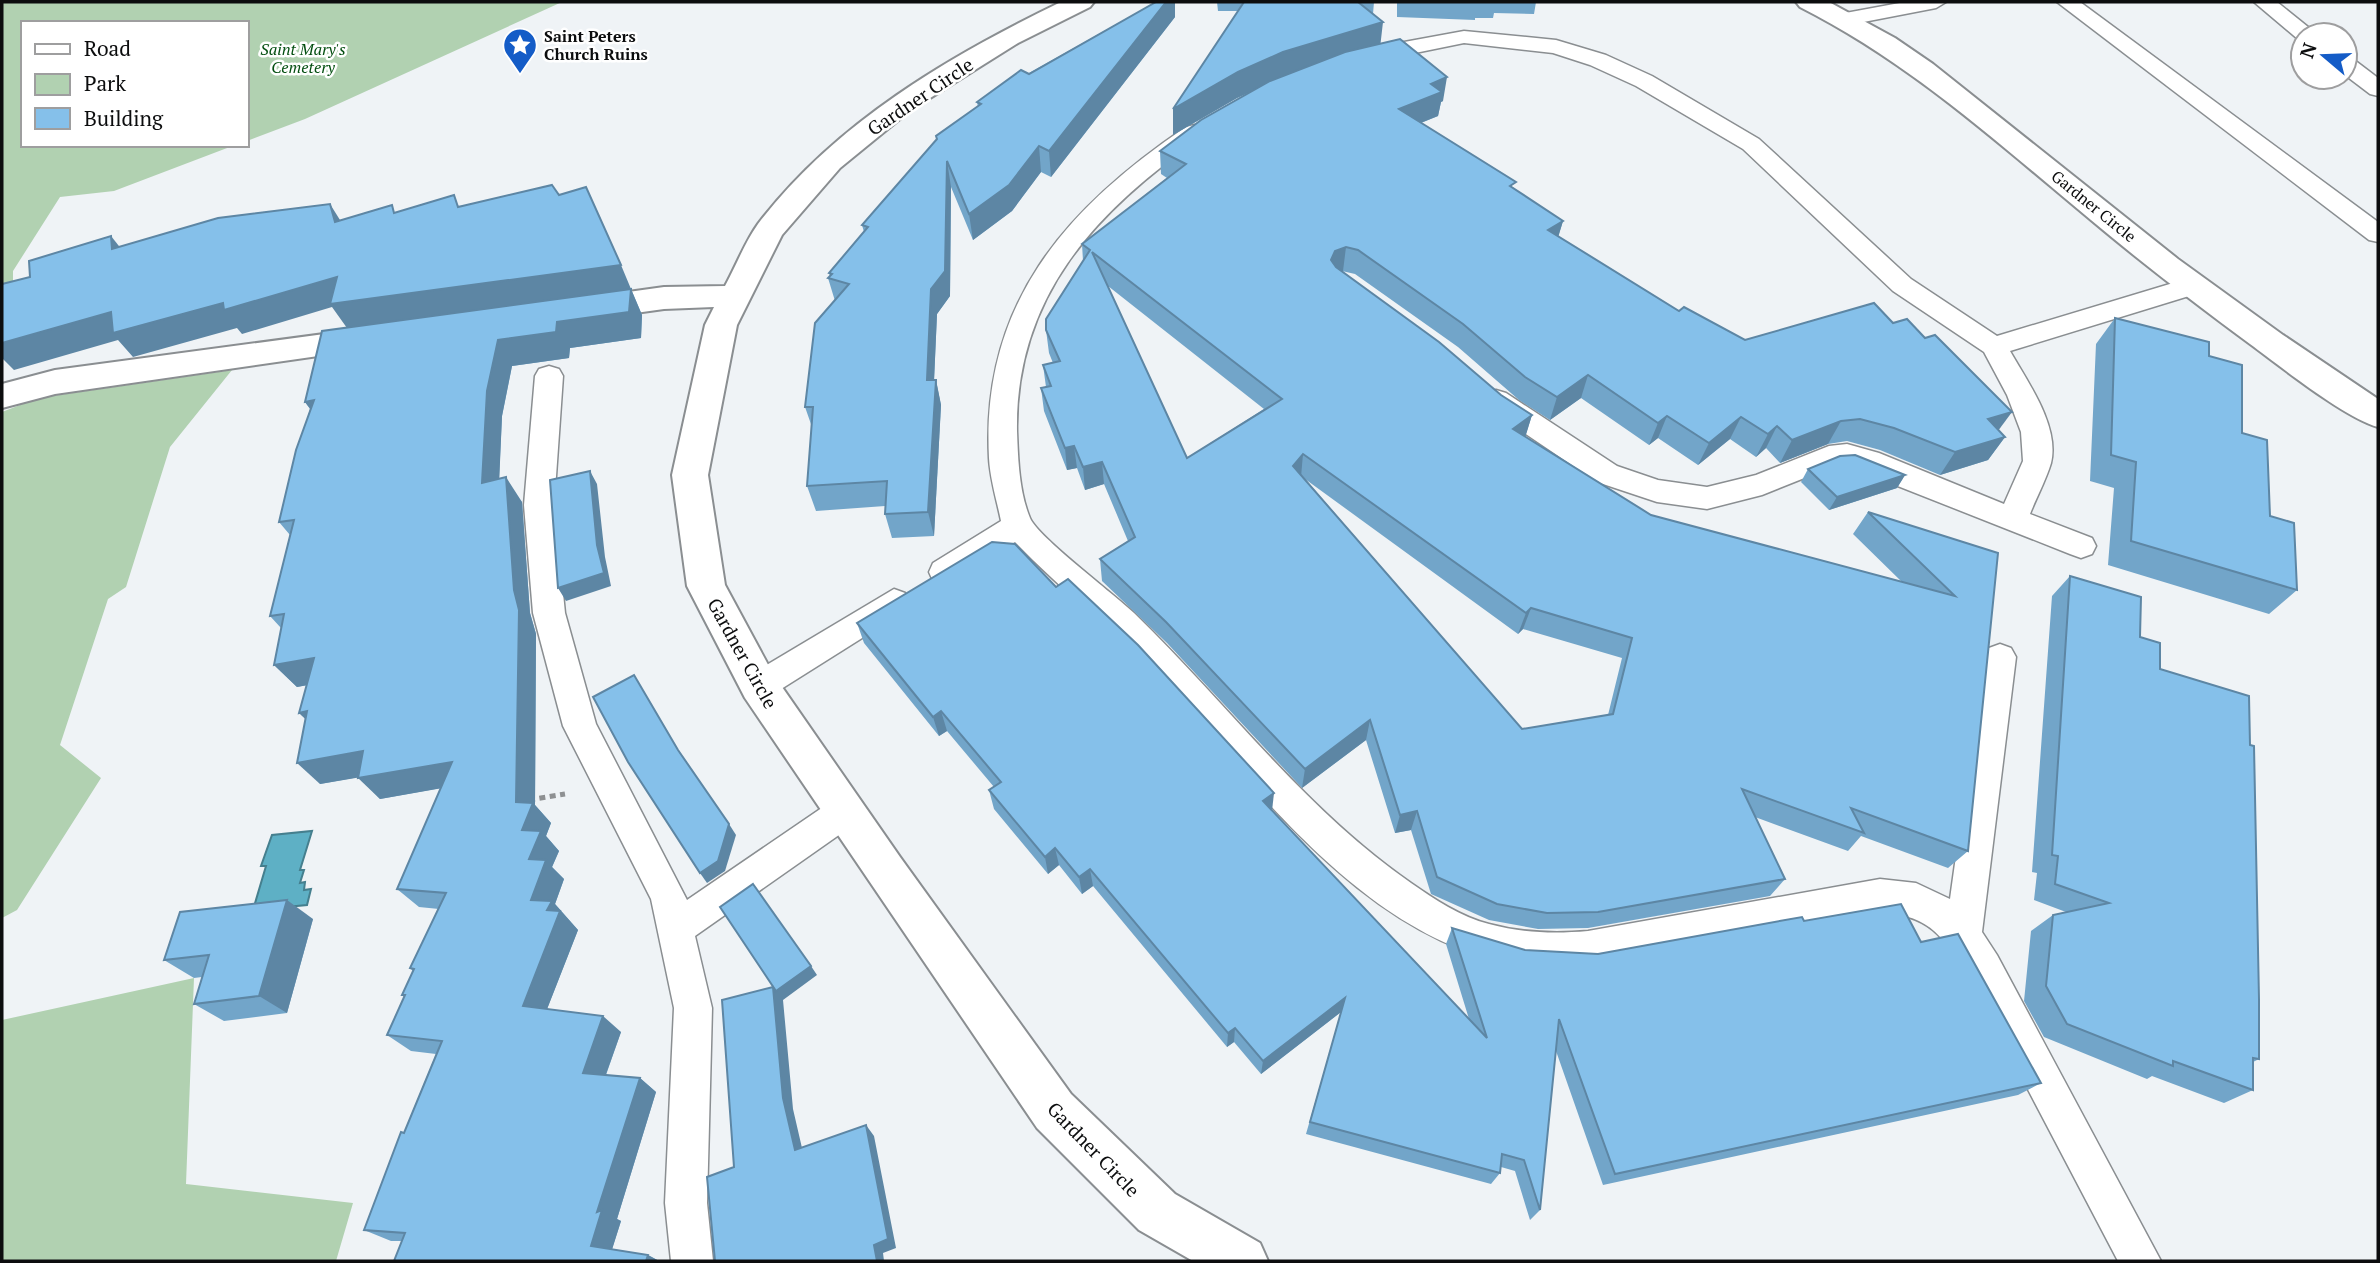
<svg xmlns="http://www.w3.org/2000/svg" width="2380" height="1263" viewBox="0 0 2380 1263" font-family="'PT Serif',serif">
	<style>
		.green { fill: #b1d1b1 }
		.water { fill: #5eb0c5; stroke: #457f8e; stroke-width: 2 }
		.lines { fill: none; stroke-linecap: round; stroke-linejoin: round }
		.lane-casing { stroke: #8a8e91; stroke-width: 3 }
		.street-casing { stroke: #8a8e91; stroke-width: 4 }
		.path { stroke: #8e9092; stroke-width: 5; stroke-dasharray: 6 4.5; stroke-linecap: butt }
		.lane { fill: #fff; fill-rule: evenodd }
		.street { fill: #fff; fill-rule: evenodd }
		.wall { fill: #72a5c9; fill-rule: evenodd }
		.shaded-wall { fill: #5d86a4 }
		.building { fill: #85c0ea; stroke: #5d86a4; stroke-width: 2; fill-rule: evenodd }
		.labels { text-anchor: middle; dominant-baseline: central; stroke-width: 5; stroke-linejoin: round; paint-order: stroke }
		.far-poi-label { font-size: 16px; font-weight: bold; fill: #0c0d0e; stroke: #fff; text-anchor: start }
		.far-park-label { font-size: 16px; font-style: italic; fill: #044f11; stroke: #fff }
		.far-street-label { font-size: 16px; fill: #0c0d0e; stroke: #fff }
		.street-label { font-size: 19px; fill: #0c0d0e; stroke: #fff }
	</style>
	<rect width="100%" height="100%" fill="#eff3f6"/>
	<g class="green">
		<polygon points="2,2 562,2 305,119 247,141 247,23 23,23 23,145 235,145 114,191 60,197 13,271 13,322 2,325"/>
		<polygon points="232,370 170,447 126,587 108,599 60,745 101,778 17,910 2,918 2,412 38,398"/>
		<polygon points="194,978 186,1184 353,1203 336,1261 2,1261 2,1020"/>
	</g>
	<polygon class="water" points="312,831 300,870 304,870 300,883 305,882 304,890 311,889 307,905 253,910 266,866 261,866 272,835"/>
	<g class="lines">
		<g class="lane-casing">
			<g id="lane">
				<polygon points="1905,2 1946,2 1936,8 1848,25 1837,19 1840,14"/>
				<polygon points="2057,2 2080,2 2378,222 2378,242 2369,240"/>
				<polygon points="2254,2 2277,2 2318,35 2303,35 2303,40 2299,40"/>
				<path d="M1464 31 1556 40 1606 55 1652 76 1759 139 1911 279 1997 336 2193 277 2202 280 2206 286 2202 292 2010 351C2027 381 2060 426 2051 463 2046 480 2036 498 2030 514L2092 538 2096 546 2092 554 2081 558 2070 554 1847 466 1832 467 1762 495 1707 509 1657 502 1597 482 1486 407 1482 400 1486 393 1496 390 1506 393 1617 466 1658 480 1707 487 1756 475 1829 446 1847 444 1879 453 2004 504 2023 461 2021 432 2007 395 1984 352 1893 291 1743 149 1636 86 1590 65 1553 53 1464 43 1366 63 1355 56 1366 49Z"/>
				<polygon points="2345,57 2353,59 2378,78 2378,96 2370,94 2345,75"/>
				<path d="M1194 125 1202 127 1206 132 1202 137C1098 209 1015 295 1017 431 1018 458 1019 492 1030 518 1038 537 1114 594 1134 613 1227 703 1304 809 1411 883 1434 899 1461 917 1489 924 1522 933 1554 934 1588 931L1880 879 1916 883 1950 899 1984 657 1989 648 2000 644 2011 648 2016 657 1982 932 1997 955 2161 1261H2118L1971 981C1945 940 1932 914 1880 913L1588 967C1574 968 1559 971 1546 970 1372 954 1262 791 1153 674 1110 627 1059 588 1015 542L955 581 944 584 933 581 929 572 933 563 1001 521C997 501 990 479 989 458 981 304 1065 209 1186 127Z"/>
				<polygon points="549,366 559,369 563,376 554,505 565,613 596,724 687,900 832,801 844,797 856,801 861,812 856,823 695,936 712,1008 707,1203 713,1261 671,1261 665,1203 674,1008 651,899 563,726 533,613 524,505 535,376 539,369"/>
				<polygon points="894,589 905,593 910,602 905,611 770,696 759,700 748,696 743,686 748,676"/>
			</g>
		</g>
		<g class="street-casing">
			<g id="street">
				<path d="M1061 2H1094L1090 7 1018 43 911 110 840 168 782 235 737 325 708 475 725 585 773 674 900 857 1071 1094 1175 1194 1260 1243 1268 1261H1193L1139 1230 1037 1128 745 698 687 586 672 475 705 325 714 307 664 309 585 320 574 317 569 309 574 301 585 298 664 287 725 286C736 266 745 242 758 224 835 123 949 56 1061 2Z"/>
				<path d="M1796 2H1829L1895 38 1933 64 2178 259 2283 335 2378 399V427C2345 418 2280 366 2250 344 2196 304 2142 263 2091 220 1997 142 1909 62 1800 7Z"/>
				<polygon points="369,328 381,331 385,339 381,347 55,394 2,408 2,384 55,370"/>
			</g>
		</g>
		<polyline class="path" points="529,800 565,794"/>
		<use href="#lane" class="lane"/>
		<use href="#street" class="street"/>
	</g>
	<g class="wall">
		<polygon points="1156,2 1175,2 1175,17 1051,177 1041,172 1012,211 973,240 951,187 950,296 937,314 934,380 936,380 941,405 934,536 892,538 885,514 885,506 816,511 807,486 812,427 805,407 835,301 828,278 830,276 829,273 864,232 862,225 937,140 936,136 978,107 977,102"/>
		<path d="M1217 2H1374L1373 14 1380 43 1443 101 1441 102 1438 116 1421 123 1515 189 1563 221 1558 237 1679 311 1745 340 1998 430 2005 437 1988 460 1940 475 1880 450 1847 441 1828 444 1780 463 1766 448 1756 457 1730 439 1698 465 1658 438 1649 445 1581 398 1550 420 1519 400 1458 347 1355 274 1342 271 1501 395 1532 415 1525 437 1651 515 1902 582 1853 534 1868 512 1998 553 1968 851 1948 868 1861 836 1848 851 1755 817 1785 879 1770 896 1588 928 1538 929 1489 920 1431 894 1411 830 1395 833 1366 740 1302 788 1167 643 1102 581 1100 559 1128 541 1104 484 1085 490 1077 468 1067 470 1044 411 1041 388 1046 387 1043 365 1053 363 1049 353 1046 330 1083 261 1082 244 1167 178 1161 174 1160 151 1261 87 1237 98 1173 135 1238 11H1218ZM1108 286 1264 409 1187 458ZM1305 479 1518 634 1523 629 1622 658 1608 715 1522 729Z"/>
		<polygon points="1397,2 1536,2 1534,14 1494,13 1493,18 1475,18 1475,20 1397,17"/>
		<polygon points="631,289 642,315 641,338 570,348 569,358 512,366 502,416 499,479 522,502 530,613 536,634 535,805 551,823 546,836 559,851 552,867 564,879 555,904 578,930 547,1009 621,1032 606,1075 640,1078 656,1092 617,1219 621,1221 612,1249 648,1255 659,1261 394,1261 402,1241 391,1241 364,1230 436,1054 411,1051 387,1035 404,997 402,995 413,971 410,968 439,909 419,907 397,889 441,788 380,799 359,777 320,784 306,719 299,713 307,685 297,687 274,665 281,628 270,616 290,535 279,522 310,409 305,402"/>
		<polygon points="2115,318 2209,356 2242,433 2270,516 2297,590 2269,614 2108,565 2114,488 2090,481 2096,344"/>
		<polygon points="1808,469 1905,475 1897,488 1829,510 1801,482"/>
		<polygon points="2070,576 2140,637 2160,669 2259,1059 2253,1062 2253,1090 2224,1103 2152,1076 2147,1079 2044,1037 2024,1001 2031,931 2053,915 2066,912 2034,900 2037,873 2032,872 2052,596"/>
		<polygon points="857,623 1272,810 1469,1019 1446,944 1452,928 1525,950 1598,954 1804,921 1921,942 2041,1083 2018,1095 1603,1185 1556,1051 1540,1210 1530,1220 1515,1171 1501,1167 1500,1173 1491,1184 1306,1134 1341,1012 1261,1074 1234,1042 1227,1047 1093,886 1082,894 1059,865 1048,874 994,809 989,790 994,787 947,731 939,736 864,643"/>
		<polygon points="313,919 287,1013 224,1021 194,1004 202,977 194,978 164,960"/>
	</g>
	<g class="shaded-wall">
		<polygon points="1166,2 1175,2 1175,17 1051,177 1049,151"/>
		<polygon points="1383,22 1380,48 1281,78 1237,98 1173,135 1173,109 1238,72 1283,52"/>
		<polygon points="1447,77 1443,101 1441,102 1438,116 1395,133 1399,109 1431,84"/>
		<polygon points="1039,146 1041,172 1012,211 973,240 969,214"/>
		<polygon points="947,161 951,187 950,296 937,314 933,404 927,380 931,289"/>
		<polygon points="330,204 345,228 335,222"/>
		<polygon points="1563,221 1556,244 1548,230"/>
		<polygon points="111,236 130,260 112,249"/>
		<polygon points="1346,247 1343,271 1333,275 1331,260 1335,251"/>
		<polygon points="621,265 631,289 347,328 332,307 242,334 237,328 133,357 118,340 14,370 2,358 2,343 111,312 223,303 337,277"/>
		<polygon points="631,289 642,315 641,338 570,348 569,358 512,366 502,416 498,508 482,483 487,391 498,340 557,322"/>
		<polygon points="1588,375 1581,398 1550,420 1557,397"/>
		<polygon points="936,380 941,405 934,536 928,512"/>
		<polygon points="314,400 324,427 305,402"/>
		<polygon points="2012,412 1995,435 1988,419"/>
		<polygon points="1532,415 1525,438 1513,429"/>
		<polygon points="1667,416 1658,438 1649,445 1658,423"/>
		<polygon points="1741,417 1730,439 1698,465 1709,443"/>
		<polygon points="1841,421 1828,444 1780,463 1792,440"/>
		<polygon points="1777,426 1766,448 1756,457 1768,434"/>
		<polygon points="2005,437 1988,460 1940,475 1955,452"/>
		<polygon points="1074,446 1077,468 1067,470 1065,448"/>
		<polygon points="1303,454 1301,477 1293,466"/>
		<polygon points="1102,462 1104,484 1085,490 1083,467"/>
		<polygon points="590,471 597,484 605,557 611,586 566,601 558,588 597,545"/>
		<polygon points="1905,475 1897,488 1829,510 1837,497"/>
		<polygon points="506,477 522,502 530,613 536,634 535,805 551,823 546,836 559,851 552,867 564,879 555,904 578,930 542,1022 523,1006 531,900 529,859 522,830 516,802 514,590"/>
		<polygon points="1531,608 1523,629 1518,634 1526,613"/>
		<polygon points="314,658 336,680 297,687 274,665"/>
		<polygon points="307,711 322,735 299,713"/>
		<polygon points="941,711 947,731 939,736 933,717"/>
		<polygon points="1370,720 1366,740 1302,788 1305,769"/>
		<polygon points="363,751 385,773 320,784 297,763"/>
		<polygon points="452,762 471,783 380,799 358,778"/>
		<polygon points="1274,793 1272,811 1263,801"/>
		<polygon points="1417,811 1411,830 1395,833 1400,815"/>
		<polygon points="729,824 736,835 725,871 707,883 700,873"/>
		<polygon points="1055,848 1059,865 1048,874 1045,857"/>
		<polygon points="1090,869 1093,886 1082,894 1079,877"/>
		<polygon points="287,900 313,919 287,1013 259,996"/>
		<polygon points="811,966 817,975 783,1000 793,1109 805,1161 795,1150 783,1098 773,987"/>
		<polygon points="1345,998 1341,1012 1261,1074 1263,1061"/>
		<polygon points="603,1016 621,1032 601,1088 583,1073"/>
		<polygon points="1235,1028 1234,1042 1227,1047 1228,1033"/>
		<polygon points="640,1078 656,1092 617,1219 621,1221 610,1256 591,1246 597,1212"/>
		<polygon points="866,1125 874,1136 896,1248 883,1253 884,1261 877,1261 874,1245"/>
		<polygon points="648,1255 659,1261 646,1261"/>
	</g>
	<g class="building">
		<polygon points="1156,2 1166,2 1049,151 1039,146 1009,185 969,214 947,161 945,271 931,289 927,380 936,380 928,512 885,514 887,481 807,486 813,407 805,407 815,323 849,284 828,278 832,274 829,273 868,227 862,225 937,139 936,136 981,104 977,102 1021,70 1029,74"/>
		<polygon points="1244,2 1358,2 1383,22 1283,52 1238,72 1173,109"/>
		<path d="M1400 39 1447 77 1431 84 1442 92 1399 109 1516 182 1510 186 1563 221 1548 230 1679 311 1684 307 1745 340 1874 303 1893 323 1907 319 1925 338 1935 335 2012 412 1988 419 2005 437 1955 452 1894 428 1860 419 1841 421 1792 440 1777 426 1768 434 1741 417 1709 443 1667 416 1658 423 1588 375 1557 397 1525 377 1463 324 1358 250 1346 247 1335 251 1331 260 1336 267 1439 342 1501 395 1532 415 1513 429 1651 515 1955 596 1868 512 1998 553 1968 851 1851 808 1864 833 1742 789 1785 879 1598 912 1547 913 1497 904 1437 877 1417 811 1400 815 1370 720 1305 769 1166 622 1100 559 1135 537 1102 462 1083 467 1074 446 1065 448 1041 388 1051 386 1043 365 1060 361 1046 330V319L1090 250 1082 244 1186 164 1160 151 1201 120 1270 81 1345 52ZM1092 252 1282 399 1187 458ZM1303 454 1526 613 1531 608 1632 638 1613 714 1522 729 1293 466Z"/>
		<polygon points="552,185 559,195 586,187 621,265 330,304 337,277 224,310 223,303 113,333 111,312 2,343 2,284 30,277 29,261 111,236 112,249 218,218 330,204 335,222 392,205 394,213 454,195 458,207"/>
		<polygon points="631,289 629,312 557,322 556,332 498,340 487,391 482,483 506,477 514,590 519,610 516,802 533,803 522,830 541,831 529,859 546,860 531,900 552,901 547,910 560,911 523,1006 603,1016 583,1073 640,1078 597,1212 602,1210 591,1246 648,1255 646,1261 394,1261 405,1233 364,1230 401,1132 404,1133 442,1041 387,1035 405,995 402,995 414,969 410,968 446,893 397,889 452,762 358,778 363,751 297,763 307,711 299,713 314,658 274,665 284,614 270,616 294,520 279,522 296,450 314,400 305,402 322,331"/>
		<polygon points="2115,318 2209,342 2209,356 2242,365 2242,433 2267,440 2270,516 2294,523 2297,590 2131,541 2136,462 2111,455"/>
		<polygon points="1855,455 1905,475 1837,497 1808,469 1840,456"/>
		<polygon points="590,471 597,545 604,573 558,588 550,480"/>
		<polygon points="992,542 1015,544 1056,587 1068,579 1138,645 1274,793 1263,801 1487,1038 1452,928 1525,950 1598,954 1802,917 1804,921 1901,904 1921,942 1958,934 2041,1083 1615,1174 1559,1019 1540,1210 1524,1160 1502,1154 1500,1173 1310,1122 1345,998 1263,1061 1235,1028 1228,1033 1090,869 1079,877 1055,848 1045,857 989,790 1001,782 941,711 933,717 857,623"/>
		<polygon points="2070,576 2141,597 2140,637 2160,643 2160,669 2249,696 2250,745 2254,746 2259,999 2259,1059 2253,1058 2253,1090 2173,1061 2173,1066 2067,1024 2046,986 2053,915 2109,903 2055,884 2058,856 2052,855"/>
		<polygon points="634,675 678,750 729,824 718,861 700,873 628,762 593,697"/>
		<polygon points="753,884 811,966 776,991 720,907"/>
		<polygon points="287,900 259,996 194,1004 209,955 164,960 180,912"/>
		<polygon points="773,987 783,1098 795,1150 866,1125 888,1239 874,1245 877,1261 715,1261 707,1177 734,1167 722,1000"/>
	</g>
	<defs>
		<g id="sight-pin" transform="scale(1.75)"><path d="M0 17L-7.5 6A9.5 9.5 0 1 1 7.5 6Z" fill="#145cc7" stroke="#fff"/><path d="M0-6L1.8-2.2L6-1.7L2.9 1.2L3.7 5.4L0 3.3L-3.7 5.4L-2.9 1.2L-6-1.7L-1.8-2.2Z" fill="#fff"/></g>
	</defs>
	<g fill-rule="evenodd">
		<use href="#sight-pin" x="520" y="45"/>
	</g>
	<g class="labels">
		<g class="far-poi-label">
			<text x="544" y="36">Saint Peters<tspan x="544" dy="18">Church Ruins</tspan></text>
		</g>
		<g class="far-park-label">
			<text x="303" y="49">Saint Mary's<tspan x="303" dy="18">Cemetery</tspan></text>
		</g>
		<g class="far-street-label">
			<text transform="translate(2094 206) rotate(39)">Gardner Circle</text>
		</g>
		<g class="street-label">
			<text transform="translate(920 96) rotate(-34)">Gardner Circle</text>
			<text transform="translate(743 653) rotate(61)">Gardner Circle</text>
			<text transform="translate(1094 1149) rotate(46)">Gardner Circle</text>
		</g>
	</g>
	<rect width="2380" height="1263" fill="none" stroke="#0c0d0e" stroke-width="7"/>
	<rect x="21" y="21" width="228" height="126" fill="#ffffff" stroke="#9e9e9f" stroke-width="2"/>
	<rect x="35" y="44" width="35" height="10" fill="#ffffff" stroke="#9e9e9f" stroke-width="2"/>
	<text x="84" y="56" font-size="21" fill="#0c0d0e">Road</text>
	<rect x="35" y="74" width="35" height="21" fill="#b1d1b1" stroke="#9e9e9f" stroke-width="2"/>
	<text x="84" y="91" font-size="21" fill="#0c0d0e">Park</text>
	<rect x="35" y="108" width="35" height="21" fill="#85c0ea" stroke="#9e9e9f" stroke-width="2"/>
	<text x="84" y="126" font-size="21" fill="#0c0d0e">Building</text>
	<g transform="translate(2324 56) rotate(289)"><circle r="33" fill="#ffffff" stroke="#9e9e9f" stroke-width="2"/>
	<path d="M0-5L12 26L0 18L-12 26Z" fill="#145cc7"/>
	<text y="-10" font-size="19" font-weight="bold" text-anchor="middle" fill="#0c0d0e">N</text>
	</g>
</svg>
